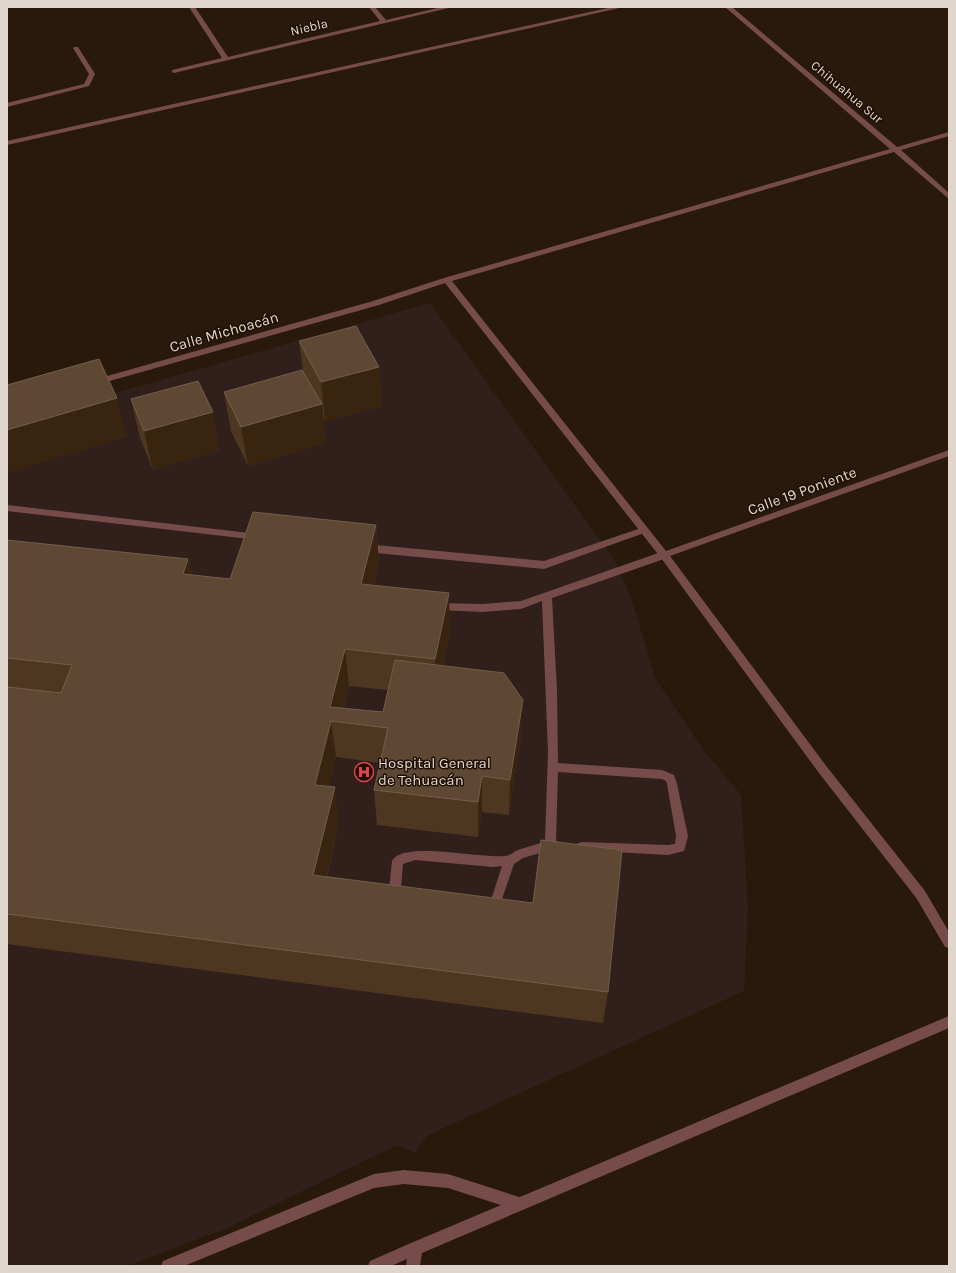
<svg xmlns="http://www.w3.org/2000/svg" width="956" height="1273" viewBox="0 0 956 1273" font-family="Karla,sans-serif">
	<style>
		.medical { fill: #311f1c }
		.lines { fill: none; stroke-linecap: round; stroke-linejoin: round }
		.lane { fill: #764c4a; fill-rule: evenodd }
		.street { fill: #764c4a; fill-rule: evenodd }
		.wall { fill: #4e3721; fill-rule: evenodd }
		.shaded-wall { fill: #392410 }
		.building { fill: #5e4833; stroke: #725e4c }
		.labels { text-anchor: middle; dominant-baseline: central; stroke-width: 3; stroke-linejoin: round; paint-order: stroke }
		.far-street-label { font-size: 13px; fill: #e1d6cd; stroke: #1f1003 }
		.street-label { font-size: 15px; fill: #e1d6cd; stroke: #1f1003 }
		.poi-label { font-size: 15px; fill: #e1d6cd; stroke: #1f1003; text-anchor: start }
	</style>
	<rect width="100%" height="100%" fill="#29190a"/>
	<polygon class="medical" points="430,303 617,564 632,600 655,678 702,748 741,795 748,907 744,991 428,1135 415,1153 397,1145 227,1228 127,1266 7,1266 7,424"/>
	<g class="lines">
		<g class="lane">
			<polygon points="7,505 258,534 263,537 258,540 7,511"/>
			<polygon points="644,527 647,528 649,530 647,532 544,569 365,552 360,548 365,544 544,561"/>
			<path d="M664 551 667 552 669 555 667 558 552 598 557 690 558 763 662 770 674 775 677 784 688 836 684 851 668 855 577 850 575 847 577 844 581 842 668 845 675 844 676 836 667 784 666 781 662 779 558 772 556 841 563 843 565 846 563 849 559 851 550 850 523 858 514 864 502 899 487 923 483 924C452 923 422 921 393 910L388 899 392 861C402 840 482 859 505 856 510 856 513 852 518 850 527 847 536 844 545 842L548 752 542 601 521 609 483 612 437 610 432 606 434 603 483 604 521 601ZM415 860 493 867 502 866 492 897 480 914C454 913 426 912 401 902L400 899 403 864Z"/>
			<polygon points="404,1170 448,1174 519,1197 524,1199 526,1204 524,1209 519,1211 448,1188 404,1184 374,1188 184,1266 161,1266 163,1261 374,1174"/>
		</g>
		<g class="street">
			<polygon points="189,7 195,7 228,57 380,21 369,7 375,7 386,20 442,7 453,7 174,73 172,72 172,70 222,58"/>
			<polygon points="612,7 624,7 7,145 7,141"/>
			<polygon points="725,7 732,7 897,147 949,132 949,136 901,150 949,193 949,199 894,152 452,281 666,551 949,450 949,456 670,556 827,767 925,891 949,932 949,948 945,947 917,899 819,773 661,558 445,283 379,305 99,384 93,384 92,382 93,380 373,301 444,278 890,149"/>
			<polygon points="74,47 78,47 95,74 89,86 7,107 7,103 84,84 89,74 73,48"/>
			<polygon points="949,1016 949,1028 422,1253 420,1266 406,1266 407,1259 391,1266 368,1266 370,1261 411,1243"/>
		</g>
	</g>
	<g class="wall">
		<polygon points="299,341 379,367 382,406 325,421 323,418 326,443 248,466 231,431 224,392 303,370"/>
		<polygon points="131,399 220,450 153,470 140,438"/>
		<path d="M376 525 379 563 374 585 450 631 443 666 521 736 509 815 482 812 478 837 377 825 374 790 380 763 336 757 329 786 339 822 327 877 608 992 603 1023 7 944V540L188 559 192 575 230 579ZM349 686 388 690 383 712 344 708Z"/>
	</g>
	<g class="shaded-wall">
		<polygon points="379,367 382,406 325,421 321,382"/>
		<polygon points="117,398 127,437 7,473 7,430"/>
		<polygon points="322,404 326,443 248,466 241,427"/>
		<polygon points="213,412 220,450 153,470 144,431"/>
		<polygon points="376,525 379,563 365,621 361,584"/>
		<polygon points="188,559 197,597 183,574"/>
		<polygon points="449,593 450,631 437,696 435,659"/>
		<polygon points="345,649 349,686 340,722 330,707"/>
		<polygon points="523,700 521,736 509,815 510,780"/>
		<polygon points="331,721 336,757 321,820 315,785"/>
		<polygon points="482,776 482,812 478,837 478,802"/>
		<polygon points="335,787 339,822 319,909 313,875"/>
	</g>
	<g class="building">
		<polygon points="356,326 379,367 321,382 299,341"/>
		<polygon points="99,359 117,398 7,430 7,385"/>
		<polygon points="302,370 322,404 241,427 224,392"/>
		<polygon points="198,381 213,412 144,431 131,399"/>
		<polygon points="253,512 376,525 361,584 449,593 435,659 345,649 330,707 383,712 395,660 504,673 523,700 510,780 482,776 478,802 374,790 388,728 331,721 315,785 335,787 313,875 533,903 541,840 622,850 608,992 7,914 7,687 61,693 72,665 7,658 7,540 188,559 183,574 230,579"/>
	</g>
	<defs>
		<g id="hospital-ring" transform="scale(1)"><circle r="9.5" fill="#1f1003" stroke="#e0444e" stroke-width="1.5"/><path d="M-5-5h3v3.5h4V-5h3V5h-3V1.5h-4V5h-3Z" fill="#e0444e"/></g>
	</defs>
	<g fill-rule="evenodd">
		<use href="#hospital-ring" x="364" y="772"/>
	</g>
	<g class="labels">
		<g class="far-street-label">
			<text transform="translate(309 27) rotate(-13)">Niebla</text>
			<text transform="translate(847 92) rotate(40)">Chihuahua Sur</text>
		</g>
		<g class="street-label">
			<text transform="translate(224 332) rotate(-16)">Calle Michoacán</text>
			<text transform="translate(802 491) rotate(-20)">Calle 19 Poniente</text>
		</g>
		<g class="poi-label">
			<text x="378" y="763">Hospital General<tspan x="378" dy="17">de Tehuacán</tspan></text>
		</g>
	</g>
	<rect width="956" height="1273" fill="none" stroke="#e1d6cd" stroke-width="16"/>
</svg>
